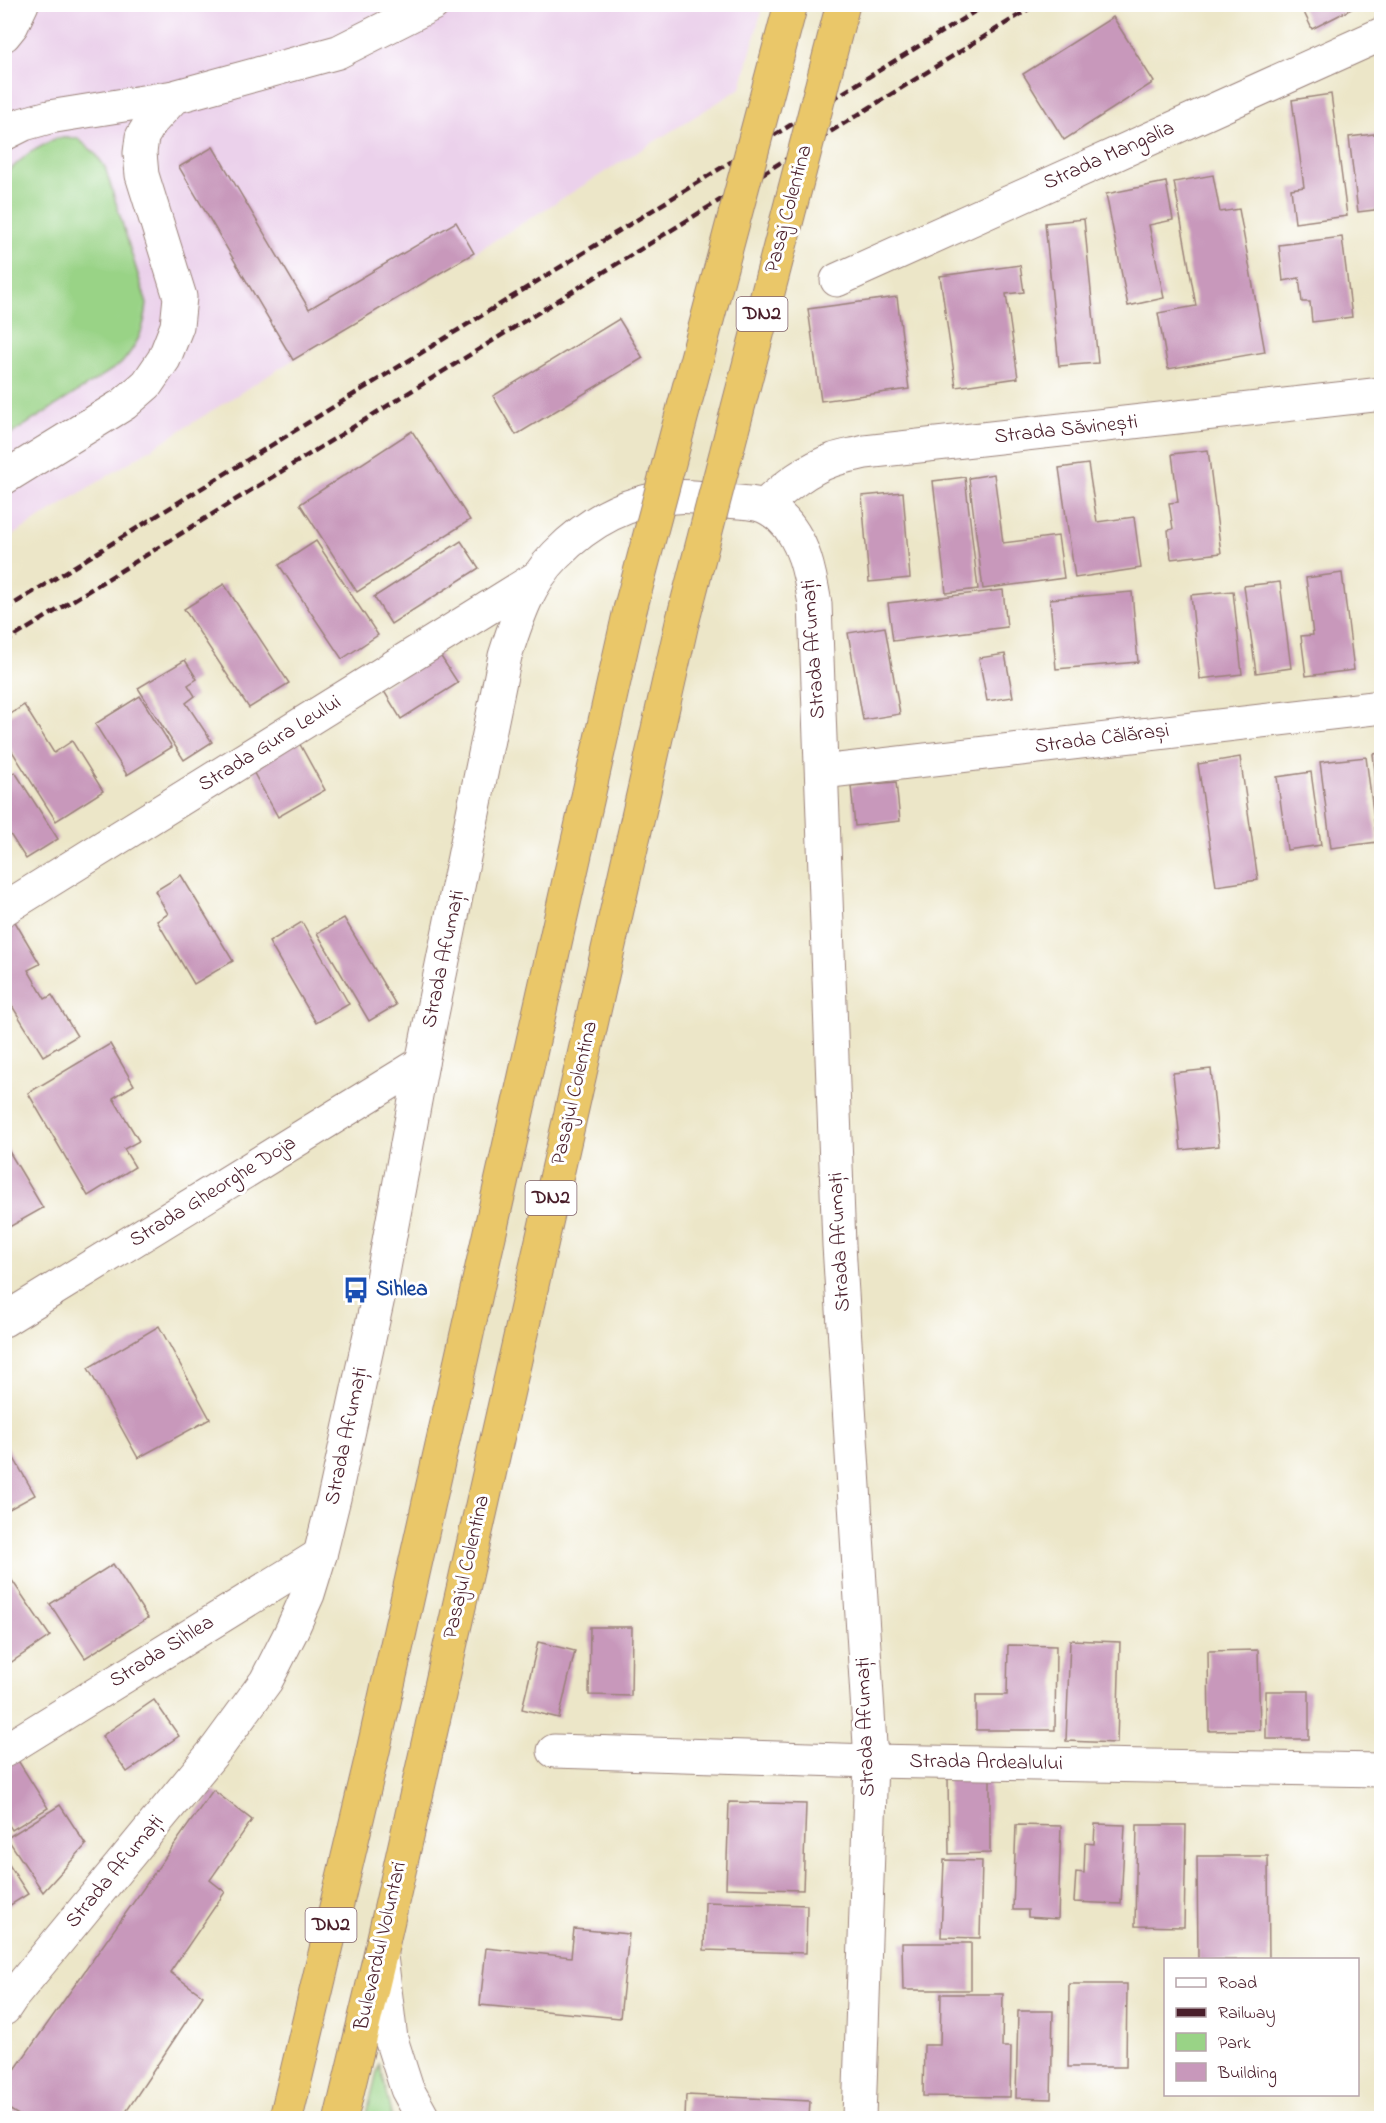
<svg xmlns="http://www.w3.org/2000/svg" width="1386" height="2123" viewBox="0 0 1386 2123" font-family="'Indie Flower',sans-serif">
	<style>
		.built { fill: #ebd1eb }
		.green { fill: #99d386; stroke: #727958; stroke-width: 1.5 }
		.building { fill: #c898bb }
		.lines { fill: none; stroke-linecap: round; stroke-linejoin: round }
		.minor-casing { stroke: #9b827a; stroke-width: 35 }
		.highway-casing { stroke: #9b827a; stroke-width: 35 }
		.minor { stroke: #fff; stroke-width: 33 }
		.highway { stroke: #eac769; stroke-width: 33 }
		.rail { stroke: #4a1f2b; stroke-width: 4.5; stroke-dasharray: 9 4.5; stroke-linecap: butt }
		.highway-bridge-casing { stroke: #9b827a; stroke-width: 35; stroke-linecap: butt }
		.highway-bridge { stroke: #eac769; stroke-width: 33 }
		.labels { text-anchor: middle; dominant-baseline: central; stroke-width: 6; stroke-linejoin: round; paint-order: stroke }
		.shield { fill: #fff; stroke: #80626b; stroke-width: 1.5 }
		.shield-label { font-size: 20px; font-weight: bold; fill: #4a1f2b }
		.street-label { font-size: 21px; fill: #4a1f2b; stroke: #fff }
		.transit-label { font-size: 21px; font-weight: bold; fill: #164399; stroke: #fff; text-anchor: start }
	</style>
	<rect width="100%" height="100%" fill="#fff"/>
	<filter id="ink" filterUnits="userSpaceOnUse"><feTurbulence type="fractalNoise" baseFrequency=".0167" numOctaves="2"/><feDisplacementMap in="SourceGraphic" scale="12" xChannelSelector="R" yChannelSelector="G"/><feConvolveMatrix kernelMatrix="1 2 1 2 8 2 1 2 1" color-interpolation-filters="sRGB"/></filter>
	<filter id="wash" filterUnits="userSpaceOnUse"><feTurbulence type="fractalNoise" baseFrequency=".008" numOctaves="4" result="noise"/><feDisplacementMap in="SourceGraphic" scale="24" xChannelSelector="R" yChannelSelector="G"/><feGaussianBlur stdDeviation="1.35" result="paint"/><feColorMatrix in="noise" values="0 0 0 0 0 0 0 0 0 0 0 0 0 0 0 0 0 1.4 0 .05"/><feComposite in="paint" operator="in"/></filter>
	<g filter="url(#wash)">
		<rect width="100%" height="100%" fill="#ece6c8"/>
		<polygon class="built" points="5,5 763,5 741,88 474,253 293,360 5,540"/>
		<g class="green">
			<path d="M56 138H77L95 153 105 167 147 304C144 331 138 344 121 364L5 438V174L29 153Z"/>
			<polygon points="379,2063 392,2118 366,2118"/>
		</g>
		<g id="blocks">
			<g class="building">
				<polygon points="1300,4 1361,4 1312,29"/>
				<polygon points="1113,17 1154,82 1064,140 1023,74"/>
				<polygon points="1331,94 1347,216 1295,223 1291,189 1304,187 1292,100"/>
				<polygon points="1382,133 1382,209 1358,212 1349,137"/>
				<polygon points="213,147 309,309 456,222 474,253 293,360 179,167"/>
				<polygon points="1213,175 1220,212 1239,209 1265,352 1168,369 1158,313 1196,306 1174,182"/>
				<polygon points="1166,182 1173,220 1149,225 1164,298 1128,306 1106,194"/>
				<polygon points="1084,219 1098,363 1059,366 1045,223"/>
				<polygon points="1342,237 1352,317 1312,322 1310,302 1302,302 1299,278 1283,281 1279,245"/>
				<polygon points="1020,265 1024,292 1006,294 1018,378 956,387 940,276"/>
				<polygon points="897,297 909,389 821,401 808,309"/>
				<polygon points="619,319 643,358 516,435 493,396"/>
				<polygon points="412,431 470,520 357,592 300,504"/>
				<polygon points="1208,450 1221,553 1171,559 1168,530 1173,529 1169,503 1178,502 1172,454"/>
				<polygon points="1088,464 1097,522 1134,517 1141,568 1075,578 1059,468"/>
				<polygon points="994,474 1003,543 1058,536 1064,578 983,589 969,478"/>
				<polygon points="965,477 978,589 946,593 933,481"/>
				<polygon points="903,492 910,578 869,582 862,496"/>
				<polygon points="316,541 378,635 342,659 279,565"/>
				<polygon points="461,541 479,568 391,624 374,597"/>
				<polygon points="1342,573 1354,670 1306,676 1301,636 1313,635 1306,578"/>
				<polygon points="1280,582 1291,668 1256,673 1244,586"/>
				<polygon points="224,584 289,683 249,708 184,609"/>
				<polygon points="1003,590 1007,627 893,641 888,603"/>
				<polygon points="1233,591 1242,674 1200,679 1191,595"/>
				<polygon points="1132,592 1138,662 1056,669 1050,599"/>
				<polygon points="885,627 900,714 863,720 848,633"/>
				<polygon points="438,652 458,683 401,719 382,688"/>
				<polygon points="1005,654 1013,697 987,701 979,658"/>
				<polygon points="185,660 197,679 188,685 195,696 186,703 212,742 184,760 138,688"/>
				<polygon points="140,696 172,747 127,775 95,724"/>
				<polygon points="24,705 54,753 72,741 103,791 56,821 5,740 5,718"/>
				<polygon points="297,739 325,790 278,817 250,766"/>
				<polygon points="1382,753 1382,814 1380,814 1373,754"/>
				<polygon points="1240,757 1258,880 1216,886 1198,764"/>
				<polygon points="1366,757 1377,842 1331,848 1320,762"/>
				<polygon points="15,772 58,839 26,859 4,825 4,778"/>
				<polygon points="1311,772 1321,845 1287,850 1277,777"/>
				<polygon points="896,782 900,821 855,826 851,786"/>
				<polygon points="181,875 233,961 194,984 157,921 168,914 155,891"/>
				<polygon points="11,915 40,964 28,970 45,999 52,995 77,1036 43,1056 4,993 4,919"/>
				<polygon points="344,918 396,1005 369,1021 317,933"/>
				<polygon points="302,922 349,1004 316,1023 269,942"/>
				<polygon points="110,1044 134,1085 113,1098 139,1141 124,1149 135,1167 88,1196 28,1093"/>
				<polygon points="1211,1069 1219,1146 1181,1150 1173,1073"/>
				<polygon points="4,1143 43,1208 4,1230"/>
				<polygon points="159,1326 210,1419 138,1458 88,1368"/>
				<polygon points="4,1441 35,1495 4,1512"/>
				<polygon points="113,1564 148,1618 85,1658 50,1604"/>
				<polygon points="11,1579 50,1636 4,1667 4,1583"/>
				<polygon points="590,1627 632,1627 631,1696 589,1695"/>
				<polygon points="1070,1640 1120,1642 1117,1743 1066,1741"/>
				<polygon points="538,1642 575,1651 559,1718 522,1709"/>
				<polygon points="1008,1645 1056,1646 1055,1730 976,1730 976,1695 1007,1695"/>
				<polygon points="1258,1650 1260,1730 1209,1731 1208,1651"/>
				<rect x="1266" y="1691" width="43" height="48"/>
				<polygon points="154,1700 179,1736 127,1772 102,1736"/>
				<polygon points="17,1759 48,1808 12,1830 4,1817 4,1767"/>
				<polygon points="948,1778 990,1778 990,1853 949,1854"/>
				<polygon points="213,1790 252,1820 210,1880 225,1892 170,1972 203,1996 122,2118 23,2118 4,2106 4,2085"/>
				<polygon points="729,1802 806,1804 803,1890 726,1888"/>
				<polygon points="60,1805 86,1845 43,1892 7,1838"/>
				<polygon points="1095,1824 1125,1825 1121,1904 1074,1902 1076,1872 1084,1873 1085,1843 1094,1844"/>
				<polygon points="1016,1825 1061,1826 1058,1919 1028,1917 1028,1910 1013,1910"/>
				<polygon points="1137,1825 1186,1825 1184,1927 1135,1926"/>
				<polygon points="1197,1856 1268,1856 1269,1960 1198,1960"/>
				<polygon points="4,1857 28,1894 4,1909"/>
				<polygon points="944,1860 982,1861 980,1938 941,1937"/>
				<polygon points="705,1902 807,1905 806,1953 704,1950"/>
				<polygon points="574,1929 629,1934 620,2018 480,2005 486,1948 571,1957"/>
				<polygon points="902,1943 971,1943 971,1990 903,1990"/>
				<polygon points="1069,1984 1127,1984 1126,2067 1068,2067"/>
				<polygon points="941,1994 1003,1994 1002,2047 1011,2047 1010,2097 923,2096 924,2045 940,2045"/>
				<polygon points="1018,2011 1053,2011 1051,2099 1016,2098"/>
				<polygon points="686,2095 810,2101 809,2118 685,2118"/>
			</g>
		</g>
	</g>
	<g filter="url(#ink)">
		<use href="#blocks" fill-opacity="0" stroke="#9b827a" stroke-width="1.5"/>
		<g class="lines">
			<g class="minor-casing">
				<g id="minor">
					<polyline points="4,35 12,25 22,4"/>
					<polyline points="4,134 24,124 49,117 174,97 338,52 433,4"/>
					<polyline points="837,280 1382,34"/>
					<polyline points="4,478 124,404 147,384 164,359 177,326 180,297 142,175 140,153 142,137 151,122 174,97"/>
					<path d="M765 505C785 487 807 469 833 460 843 456 855 455 865 452L1382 394"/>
					<polyline points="822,772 1382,707"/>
					<polyline points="4,909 536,578"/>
					<polyline points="4,1320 422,1063"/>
					<polyline points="4,1751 320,1555"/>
					<polyline points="554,1751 871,1761 1382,1770"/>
					<polyline points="381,1956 391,2039 407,2089 423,2118"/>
					<path d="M4 2009 12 1997 217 1748 266 1681 291 1632 308 1594 320 1555 335 1494 381 1284 422 1063 505 656C517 619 528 583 556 555 589 521 628 500 675 497 692 495 709 499 725 501 749 503 762 501 780 517 804 539 810 574 815 604L839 1245 871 1761 859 2118"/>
				</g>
			</g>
			<g class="highway-casing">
				<g id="highway">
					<polyline points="286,2118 371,1760 630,610"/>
					<polyline points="341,2118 381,1951 682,623"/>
				</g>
			</g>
			<use href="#minor" class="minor"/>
			<use href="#highway" class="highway"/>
			<g class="rail">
				<polyline points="4,610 987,4"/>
				<polyline points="4,643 1037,4"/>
			</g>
			<g class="highway-bridge-casing">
				<g id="highway-bridge">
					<polyline points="630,610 791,4"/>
					<polyline points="682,623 843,4"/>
				</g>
			</g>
			<use href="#highway-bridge" class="highway-bridge"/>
		</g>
	</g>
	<defs>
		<g id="bus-bare" transform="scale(2.07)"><path d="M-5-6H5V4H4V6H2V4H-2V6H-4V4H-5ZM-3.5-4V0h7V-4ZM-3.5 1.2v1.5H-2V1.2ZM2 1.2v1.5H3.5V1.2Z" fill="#1a4fb4" stroke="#fff" stroke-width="2.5" paint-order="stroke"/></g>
	</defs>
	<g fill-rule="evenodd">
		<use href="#bus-bare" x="356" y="1290"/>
	</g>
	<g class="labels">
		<g class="shield">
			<rect x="736.5" y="297" width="51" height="34" rx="4.5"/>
			<rect x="525.5" y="1181" width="51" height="34" rx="4.5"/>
			<rect x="305.5" y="1908" width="51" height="34" rx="4.5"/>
		</g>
		<g class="shield-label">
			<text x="762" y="314">DN2</text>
			<text x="551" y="1198">DN2</text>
			<text x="331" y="1925">DN2</text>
		</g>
		<g class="street-label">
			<text transform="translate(1109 156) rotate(-24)">Strada Mangalia</text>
			<text transform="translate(789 209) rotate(-75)">Pasaj Colentina</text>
			<text transform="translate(1066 430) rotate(-6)">Strada Săvinești</text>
			<text transform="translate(814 649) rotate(-94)">Strada Afumați</text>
			<text transform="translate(1102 739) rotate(-7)">Strada Călărași</text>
			<text transform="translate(270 744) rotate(-32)">Strada Gura Leului</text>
			<text transform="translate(444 959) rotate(-78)">Strada Afumați</text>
			<text transform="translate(575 1093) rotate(-77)">Pasajul Colentina</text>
			<text transform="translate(213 1192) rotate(-32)">Strada Gheorghe Doja</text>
			<text transform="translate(840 1242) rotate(-93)">Strada Afumați</text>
			<text transform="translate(347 1436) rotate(-78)">Strada Afumați</text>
			<text transform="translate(467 1567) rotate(-77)">Pasajul Colentina</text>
			<text transform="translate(162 1652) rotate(-32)">Strada Sihlea</text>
			<text transform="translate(866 1727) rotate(-92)">Strada Afumați</text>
			<text transform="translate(986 1763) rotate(1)">Strada Ardealului</text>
			<text transform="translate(115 1872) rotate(-50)">Strada Afumați</text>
			<text transform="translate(381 1946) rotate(-77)">Bulevardul Voluntari</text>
		</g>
		<g class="transit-label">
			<text x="376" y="1290">Sihlea</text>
		</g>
	</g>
	<rect width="1386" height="2123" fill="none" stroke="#fff" stroke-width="24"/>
	<rect x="1164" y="1958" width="195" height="138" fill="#ffffff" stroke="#b7a5aa" stroke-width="1.5"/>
	<rect x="1176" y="1978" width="30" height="9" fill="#ffffff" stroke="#b7a5aa" stroke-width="1.5"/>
	<text x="1218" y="1988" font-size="18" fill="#4a1f2b">Road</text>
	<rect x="1176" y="2008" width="30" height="9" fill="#4a1f2b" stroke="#b7a5aa" stroke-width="1.5"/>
	<text x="1218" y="2018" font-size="18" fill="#4a1f2b">Railway</text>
	<rect x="1176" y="2033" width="30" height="18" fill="#99d386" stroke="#b7a5aa" stroke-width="1.5"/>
	<text x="1218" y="2048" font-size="18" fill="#4a1f2b">Park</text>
	<rect x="1176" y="2063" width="30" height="18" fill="#c898bb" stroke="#b7a5aa" stroke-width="1.5"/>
	<text x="1218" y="2078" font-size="18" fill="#4a1f2b">Building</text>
</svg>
